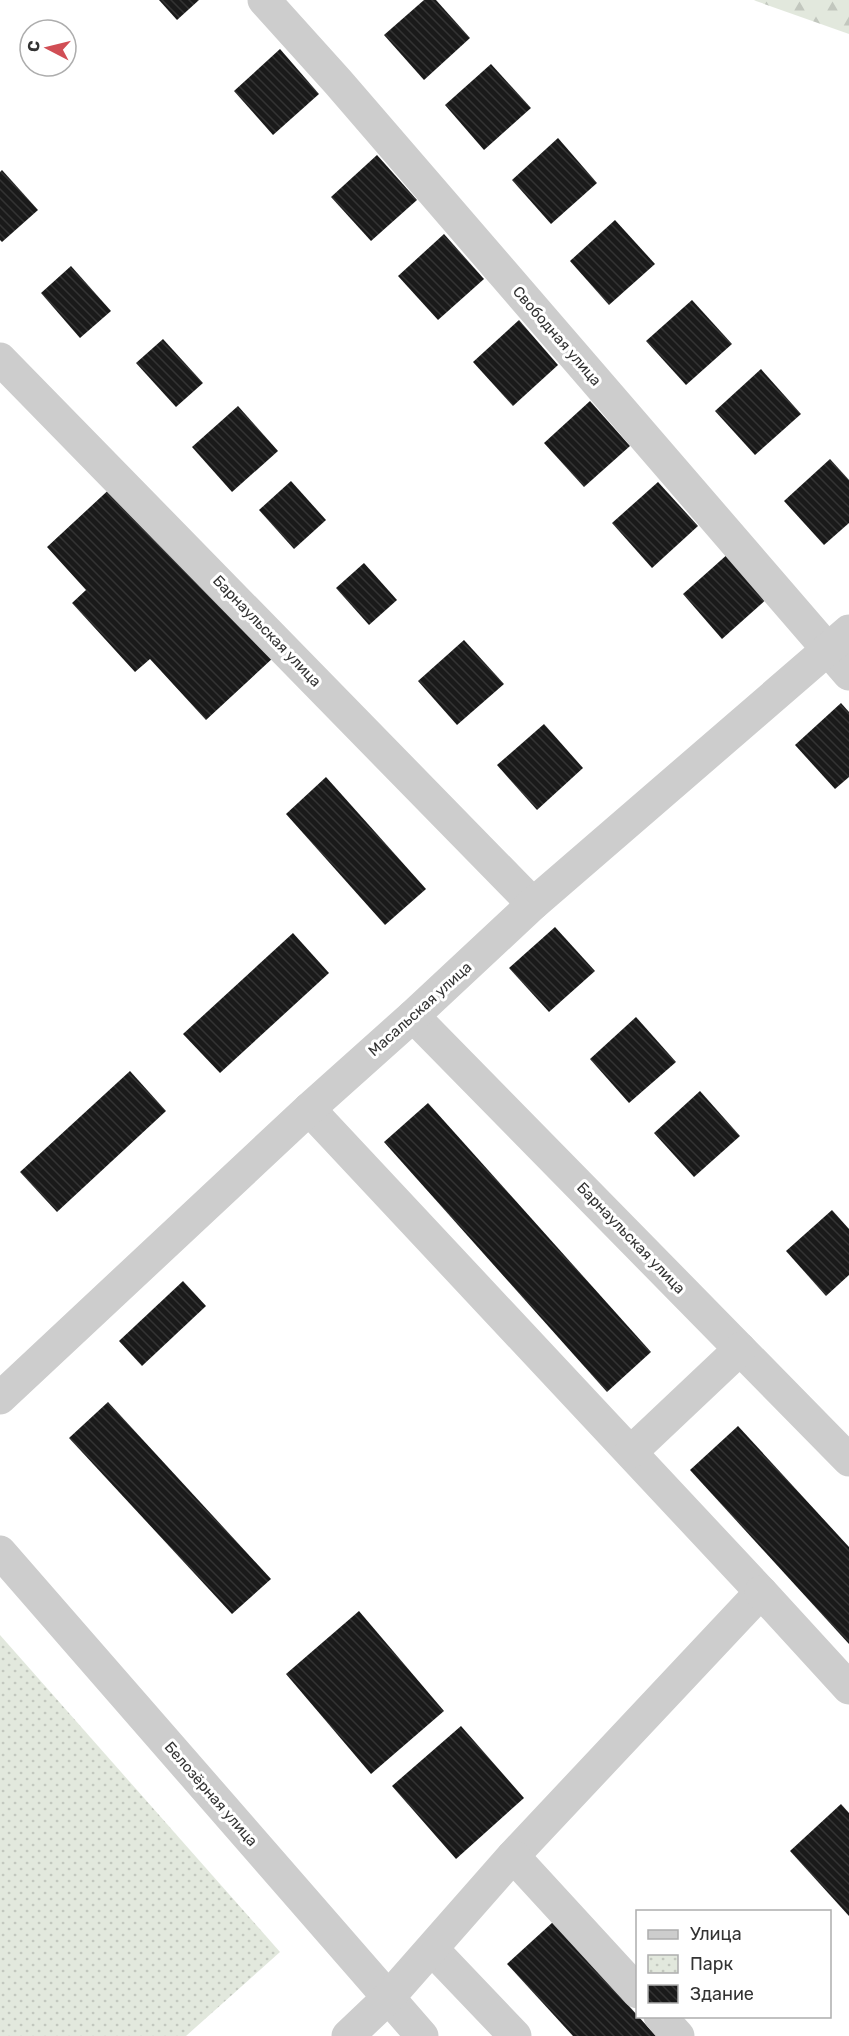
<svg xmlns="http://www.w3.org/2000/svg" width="849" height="2036" viewBox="0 0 849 2036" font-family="Rubik,sans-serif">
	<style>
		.forest { fill: url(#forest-firs) }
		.park { fill: url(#park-dots) }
		.building { fill: url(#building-back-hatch) }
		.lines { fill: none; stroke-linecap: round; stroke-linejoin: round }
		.minor { stroke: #cdcdcd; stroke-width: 33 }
		.labels { text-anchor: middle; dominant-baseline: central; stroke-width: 6; stroke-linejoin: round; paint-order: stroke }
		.street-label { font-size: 15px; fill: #333; stroke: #fff }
	</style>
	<defs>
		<pattern id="forest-firs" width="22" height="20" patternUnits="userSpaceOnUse" patternTransform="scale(1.5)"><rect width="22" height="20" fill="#e2e8dd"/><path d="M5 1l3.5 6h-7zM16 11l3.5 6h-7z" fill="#c2c7be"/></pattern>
		<pattern id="park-dots" width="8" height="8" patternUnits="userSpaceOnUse" patternTransform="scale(1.5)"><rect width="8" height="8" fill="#e2e8dd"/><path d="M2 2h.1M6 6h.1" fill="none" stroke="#c2c7be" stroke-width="1.8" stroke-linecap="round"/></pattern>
		<pattern id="building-back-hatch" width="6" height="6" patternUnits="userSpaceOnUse" patternTransform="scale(1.5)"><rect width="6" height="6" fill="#1a1a1a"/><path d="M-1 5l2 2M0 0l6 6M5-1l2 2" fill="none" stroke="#333"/></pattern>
	</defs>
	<rect width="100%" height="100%" fill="#fff"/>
	<polygon class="forest" points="754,0 849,0 849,34 756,1"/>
	<polygon class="park" points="0,1635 280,1952 186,2036 0,2036"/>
	<g class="building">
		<polygon points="159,0 199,0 177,20"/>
		<polygon points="424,0 436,0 470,38 424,80 384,35"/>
		<polygon points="280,49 319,94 273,135 234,91"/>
		<polygon points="491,64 531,108 484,150 445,105"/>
		<polygon points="558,138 597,183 551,224 512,180"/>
		<polygon points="377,155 417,200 371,241 331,197"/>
		<polygon points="2,170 38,210 2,242 0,240 0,172"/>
		<polygon points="615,220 655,264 609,305 570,261"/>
		<polygon points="444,234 484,279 438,320 398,276"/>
		<polygon points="71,266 111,311 80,338 41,293"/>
		<polygon points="692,300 732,344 686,385 646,341"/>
		<polygon points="519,320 558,365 513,406 473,362"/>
		<polygon points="163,339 203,383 176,407 136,363"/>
		<polygon points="761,369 801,414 755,455 715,411"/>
		<polygon points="590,401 630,446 584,487 544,443"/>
		<polygon points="238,406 278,451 232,492 192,447"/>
		<polygon points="830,459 849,480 849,523 824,545 784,501"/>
		<polygon points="291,481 326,520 294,549 259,510"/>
		<polygon points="658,482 698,526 652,568 612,523"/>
		<polygon points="115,484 274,657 206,720 150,659 135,672 72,603 86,590 47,547"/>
		<polygon points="729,553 769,597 722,639 683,594"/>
		<polygon points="364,563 397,600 369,625 336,588"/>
		<polygon points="464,640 504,684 457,725 418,681"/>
		<polygon points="841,703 849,712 849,777 835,789 795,745"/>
		<polygon points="544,724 583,768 537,810 497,765"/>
		<polygon points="326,777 426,889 385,925 286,814"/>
		<polygon points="555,927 595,971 549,1012 509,968"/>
		<polygon points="293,933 329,973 220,1073 183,1034"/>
		<polygon points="636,1017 676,1062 629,1103 590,1059"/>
		<polygon points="130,1071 166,1111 57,1212 20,1172"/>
		<polygon points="700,1091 740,1136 694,1177 654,1133"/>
		<polygon points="428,1103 651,1352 607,1392 384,1142"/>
		<polygon points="832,1210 849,1229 849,1275 826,1296 786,1251"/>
		<polygon points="183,1281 206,1306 142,1366 119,1341"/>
		<polygon points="108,1402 271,1579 232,1614 69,1438"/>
		<polygon points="738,1426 849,1547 849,1644 690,1470"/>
		<polygon points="359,1611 444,1711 371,1774 286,1674"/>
		<polygon points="461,1726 524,1798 456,1859 392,1786"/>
		<polygon points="841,1804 849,1813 849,1916 790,1851"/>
		<polygon points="553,1922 638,2016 656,2036 573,2036 507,1964"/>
	</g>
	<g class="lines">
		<g class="minor">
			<polyline points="264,0 338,82 849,674"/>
			<polyline points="0,359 533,904"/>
			<polyline points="413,1016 849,1460"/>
			<polyline points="309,1109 761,1592 513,1856"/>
			<polyline points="0,1398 309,1109 413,1016 533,904 849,631"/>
			<polyline points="631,1452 740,1349"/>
			<polyline points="0,1552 422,2036"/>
			<polyline points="761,1592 849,1688"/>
			<polyline points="432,1949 515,2036"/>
			<polyline points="660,2016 678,2036"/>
			<polyline points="348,2036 388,1998 513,1856 638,1992"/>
		</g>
	</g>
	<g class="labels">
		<g class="street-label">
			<text transform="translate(557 336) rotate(49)">Свободная улица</text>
			<text transform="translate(267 631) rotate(46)">Барнаульская улица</text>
			<text transform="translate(420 1009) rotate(-42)">Масальская улица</text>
			<text transform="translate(631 1238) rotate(46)">Барнаульская улица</text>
			<text transform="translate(211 1794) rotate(49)">Белозёрная улица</text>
		</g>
	</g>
	<rect x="636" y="1910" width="195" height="108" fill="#ffffff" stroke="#adadad" stroke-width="1.5"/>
	<rect x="648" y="1930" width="30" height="9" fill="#cdcdcd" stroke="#adadad" stroke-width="1.5"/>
	<text x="690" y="1940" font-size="18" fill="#333333">Улица</text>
	<rect x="648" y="1955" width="30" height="18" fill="url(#park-dots)" stroke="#adadad" stroke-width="1.5"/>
	<text x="690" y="1970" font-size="18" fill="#333333">Парк</text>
	<rect x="648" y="1985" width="30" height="18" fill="url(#building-back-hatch)" stroke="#adadad" stroke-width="1.5"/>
	<text x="690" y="2000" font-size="18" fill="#333333">Здание</text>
	<g transform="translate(48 48) rotate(277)"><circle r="28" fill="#ffffff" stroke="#adadad" stroke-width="1.5"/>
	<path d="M0-4.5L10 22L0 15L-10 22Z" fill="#d14e55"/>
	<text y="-9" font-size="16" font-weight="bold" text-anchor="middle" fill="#333333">С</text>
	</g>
</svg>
